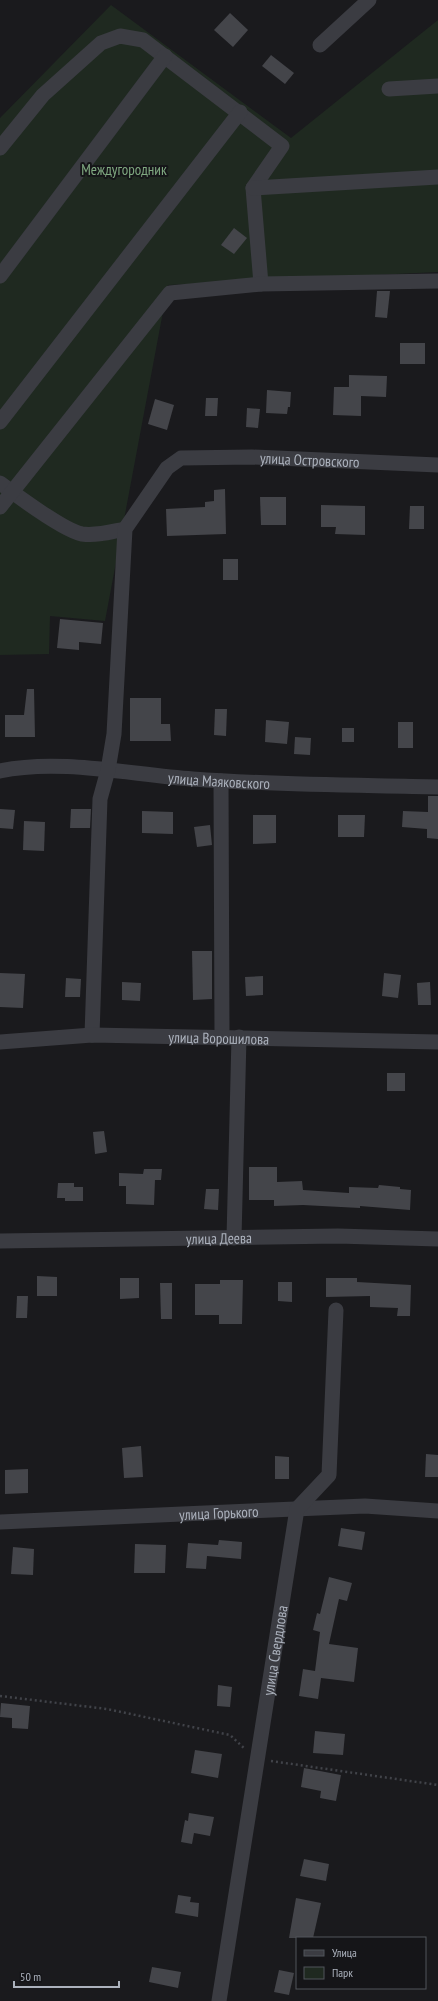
<svg xmlns="http://www.w3.org/2000/svg" width="438" height="2001" viewBox="0 0 438 2001" font-family="'PT Sans Narrow',sans-serif">
	<style>
		.green { fill: #1f2920 }
		.building { fill: #44454a }
		.lines { fill: none; stroke-linecap: round; stroke-linejoin: round }
		.path { stroke: #414349; stroke-width: 2.5; stroke-dasharray: 2 3; stroke-linecap: butt }
		.minor { stroke: #3b3c42; stroke-width: 15 }
		.labels { text-anchor: middle; dominant-baseline: central; stroke-width: 4; stroke-linejoin: round; paint-order: stroke }
		.park-label { font-size: 15px; fill: #81aa82; stroke: #151518 }
		.street-label { font-size: 15px; fill: #acb2bd; stroke: #151518 }
	</style>
	<rect width="100%" height="100%" fill="#1a1a1d"/>
	<polygon class="green" points="111,5 291,138 438,20 438,272 168,285 105,621 50,616 49,654 0,655 0,118"/>
	<g class="building">
		<polygon points="230,13 248,30 233,47 214,30"/>
		<polygon points="271,55 294,73 285,84 262,66"/>
		<polygon points="234,228 247,238 234,254 221,245"/>
		<polygon points="377,291 390,291 387,318 375,317"/>
		<rect x="400" y="343" width="25" height="21"/>
		<polygon points="349,375 387,376 386,397 361,396 361,416 333,415 334,387 349,387"/>
		<polygon points="267,390 291,392 290,407 288,407 287,414 266,413"/>
		<polygon points="206,398 218,398 217,416 205,416"/>
		<polygon points="155,399 174,405 167,430 148,424"/>
		<polygon points="247,408 260,409 258,428 246,427"/>
		<polygon points="225,489 226,534 167,536 166,509 205,507 205,502 214,501 214,490"/>
		<polygon points="260,497 286,497 286,525 261,525"/>
		<polygon points="321,505 365,506 365,535 335,534 336,527 321,527"/>
		<polygon points="410,506 424,506 424,529 409,529"/>
		<rect x="223" y="559" width="15" height="21"/>
		<polygon points="60,619 103,623 101,644 79,642 79,650 57,648"/>
		<polygon points="27,689 34,689 35,737 5,737 5,715 24,715"/>
		<polygon points="130,698 161,698 161,724 170,724 171,741 130,741"/>
		<polygon points="215,709 227,709 226,736 214,735"/>
		<polygon points="266,720 289,722 287,744 265,742"/>
		<rect x="398" y="722" width="15" height="26"/>
		<rect x="342" y="728" width="12" height="14"/>
		<polygon points="295,737 311,738 310,755 294,754"/>
		<polygon points="428,796 438,796 438,839 427,838 427,829 402,827 403,811 428,812"/>
		<polygon points="0,809 15,810 13,829 0,828"/>
		<polygon points="71,809 91,809 90,828 70,828"/>
		<polygon points="142,811 173,812 173,834 142,833"/>
		<polygon points="253,815 276,815 276,843 253,844"/>
		<polygon points="338,815 365,815 364,837 338,837"/>
		<polygon points="24,821 45,822 44,851 23,850"/>
		<polygon points="210,825 212,845 197,847 194,827"/>
		<polygon points="192,951 212,951 212,999 193,1000"/>
		<polygon points="0,973 25,974 23,1008 0,1007"/>
		<polygon points="384,973 401,975 398,998 382,996"/>
		<polygon points="263,976 263,995 246,996 245,977"/>
		<polygon points="66,978 81,979 80,997 65,997"/>
		<polygon points="122,982 141,983 140,1001 122,1000"/>
		<polygon points="430,982 431,1005 418,1005 417,983"/>
		<rect x="387" y="1073" width="18" height="18"/>
		<polygon points="104,1131 107,1152 95,1154 93,1132"/>
		<polygon points="249,1167 277,1167 277,1182 302,1181 303,1190 349,1193 349,1187 378,1188 379,1185 400,1187 400,1189 411,1190 410,1210 360,1206 360,1208 303,1205 274,1206 274,1200 249,1200"/>
		<polygon points="144,1169 162,1169 161,1180 155,1180 154,1205 126,1204 126,1186 119,1186 119,1173 143,1174"/>
		<polygon points="58,1183 74,1183 74,1187 83,1187 83,1201 65,1201 65,1198 57,1198"/>
		<polygon points="206,1189 219,1189 218,1210 204,1209"/>
		<polygon points="37,1276 57,1277 57,1296 37,1296"/>
		<polygon points="120,1278 139,1278 139,1298 120,1299"/>
		<polygon points="326,1278 357,1278 357,1282 411,1285 410,1316 397,1316 398,1308 370,1307 370,1296 326,1297"/>
		<polygon points="220,1280 243,1280 242,1324 219,1324 219,1315 195,1315 195,1284 220,1284"/>
		<polygon points="278,1282 292,1282 292,1302 278,1301"/>
		<polygon points="160,1283 172,1283 172,1319 161,1319"/>
		<polygon points="17,1296 28,1296 27,1318 16,1318"/>
		<polygon points="141,1446 143,1477 124,1478 122,1448"/>
		<polygon points="426,1454 438,1455 438,1477 425,1477"/>
		<polygon points="275,1456 289,1457 289,1479 275,1479"/>
		<polygon points="28,1469 28,1493 5,1494 5,1470"/>
		<polygon points="341,1528 365,1532 362,1550 338,1546"/>
		<polygon points="219,1540 242,1542 241,1559 207,1556 206,1569 186,1568 188,1543 218,1545"/>
		<polygon points="135,1544 166,1545 165,1573 134,1573"/>
		<polygon points="13,1547 34,1549 33,1575 11,1574"/>
		<polygon points="329,1577 352,1583 347,1601 339,1599 329,1644 358,1648 354,1682 321,1678 318,1699 299,1696 303,1669 315,1671 320,1632 313,1630 317,1613 320,1614"/>
		<polygon points="218,1685 232,1687 230,1707 217,1706"/>
		<polygon points="1,1703 30,1706 28,1729 12,1728 12,1718 0,1717"/>
		<polygon points="315,1731 345,1734 343,1755 313,1753"/>
		<polygon points="195,1750 222,1754 218,1778 191,1773"/>
		<polygon points="304,1768 341,1775 336,1801 320,1798 321,1791 301,1787"/>
		<polygon points="189,1813 214,1817 210,1836 194,1833 192,1844 181,1842 185,1820 188,1821"/>
		<polygon points="304,1859 329,1864 326,1881 300,1876"/>
		<polygon points="178,1895 191,1897 190,1902 199,1903 198,1917 175,1913"/>
		<polygon points="296,1898 321,1903 313,1938 289,1938"/>
		<polygon points="152,1967 181,1972 178,1988 149,1982"/>
		<polygon points="279,1970 294,1973 289,1995 274,1992"/>
	</g>
	<g class="lines">
		<g class="path">
			<polyline points="0,1696 107,1709 230,1735 245,1749"/>
			<polyline points="271,1761 438,1785"/>
		</g>
		<g class="minor">
			<polyline points="320,45 369,0"/>
			<polyline points="389,89 438,86"/>
			<polyline points="0,148 43,95 101,43 120,36 143,40 282,146 253,188 261,284"/>
			<polyline points="253,188 438,177"/>
			<polyline points="0,276 165,56"/>
			<polyline points="0,422 240,112"/>
			<path d="M0 483C16 495 65 531 82 534 97 536 110 532 125 529"/>
			<polyline points="0,507 170,293 261,284 438,281"/>
			<path id="s1" d="M0 771C60 758 132 775 193 779 274 785 356 785 438 787"/>
			<polyline points="221,781 222,1037"/>
			<path id="s2" d="M92 1035 100 799 108 770 114 734 125 529 167 468 181 458 252 457 438 465"/>
			<path id="s3" d="M0 1042 92 1035 438 1042"/>
			<polyline points="234,1238 239,1037"/>
			<path id="s4" d="M0 1241 338 1236 438 1239"/>
			<path id="s5" d="M0 1522 365 1506 438 1511"/>
			<path id="s6" d="M219 2001 297 1509 329 1475 336 1310"/>
		</g>
	</g>
	<g class="labels">
		<g class="park-label">
			<text x="124" y="169">Междугородник</text>
		</g>
		<g class="street-label">
			<text stroke="none"><textPath href="#s2" startOffset="728">улица Островского</textPath></text>
			<text stroke="none"><textPath href="#s1" startOffset="220">улица Маяковского</textPath></text>
			<text stroke="none"><textPath href="#s3" startOffset="219">улица Ворошилова</textPath></text>
			<text stroke="none"><textPath href="#s4" startOffset="219">улица Деева</textPath></text>
			<text stroke="none"><textPath href="#s5" startOffset="219">улица Горького</textPath></text>
			<text stroke="none"><textPath href="#s6" startOffset="355">улица Свердлова</textPath></text>
		</g>
	</g>
	<rect x="296" y="1937" width="130" height="52" fill="#151518" stroke="#51545a"/>
	<rect x="304" y="1950" width="20" height="6" fill="#3b3c42" stroke="#51545a"/>
	<text x="332" y="1957" font-size="12" fill="#acb2bd">Улица</text>
	<rect x="304" y="1967" width="20" height="12" fill="#1f2920" stroke="#51545a"/>
	<text x="332" y="1977" font-size="12" fill="#acb2bd">Парк</text>
	<path d="M14 1981v6h105v-6" fill="none" stroke="#acb2bd" stroke-width="2"/>
	<text x="20" y="1981" font-size="12" fill="#acb2bd" stroke="#151518" stroke-width="3" paint-order="stroke">50 m</text>
</svg>
